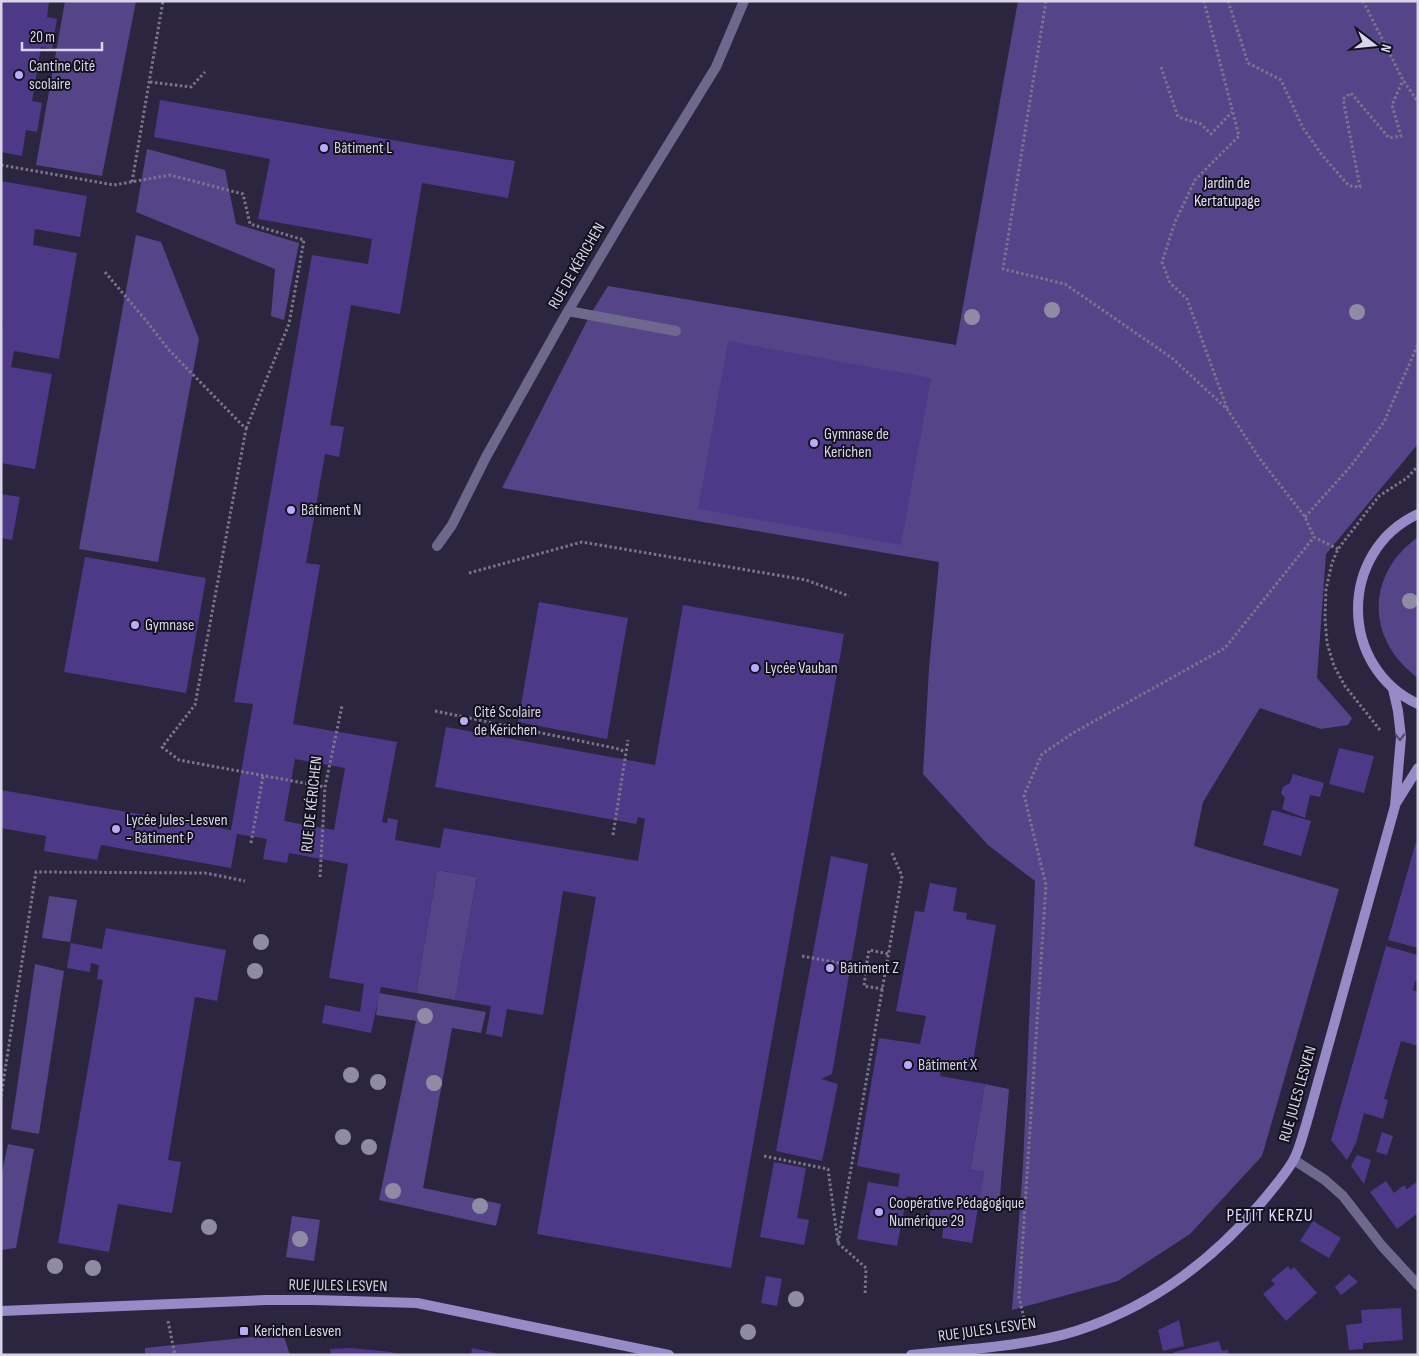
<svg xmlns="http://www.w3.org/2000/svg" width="1419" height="1356" viewBox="0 0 1419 1356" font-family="'Sofia Sans Condensed',sans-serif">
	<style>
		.green { fill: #554588 }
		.building { fill: #4e3988; fill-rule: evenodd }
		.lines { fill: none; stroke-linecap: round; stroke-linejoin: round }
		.path { stroke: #79758b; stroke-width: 3; stroke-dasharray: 2.5 2.5; stroke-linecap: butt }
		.lane { stroke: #6f688d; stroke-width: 10 }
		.street { stroke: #6f688d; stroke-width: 10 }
		.secondary { stroke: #968bc6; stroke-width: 10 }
		.tree { fill: #908ba5 }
		.oneway { stroke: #4e4869 }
		.poi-dot { fill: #b9abf7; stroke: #13111d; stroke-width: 2 }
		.labels { text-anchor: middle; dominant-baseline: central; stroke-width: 4; stroke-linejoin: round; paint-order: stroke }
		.poi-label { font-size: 16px; fill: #d7d5e7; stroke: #13111d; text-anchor: start }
		.park-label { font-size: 16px; fill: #e3dff7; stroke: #13111d }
		.street-label { font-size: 16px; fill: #d7d5e7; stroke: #13111d }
		.neighbourhood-label { font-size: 18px; letter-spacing: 1px; fill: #e0dafe; stroke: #13111d }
	</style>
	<rect width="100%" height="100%" fill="#2b2540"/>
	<g class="green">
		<polygon points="65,1 136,1 102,176 36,165"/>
		<polygon points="1018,1 1418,1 1418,444 1326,554 1317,678 1352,718 1348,725 1321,729 1260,708 1203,802 1194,846 1339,889 1262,1156 1190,1234 1118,1281 1012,1310 1023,1166 1035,881 988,845 923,774 929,668 939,562 502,488 590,315 608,286 956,345"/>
		<polygon points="147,149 225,170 236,224 299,243 284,320 271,316 275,269 136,212"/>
		<polygon points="136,235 161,242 199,339 158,562 79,549"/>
		<path d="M1418 537V678C1366 640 1365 575 1418 537Z"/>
		<polygon points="437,870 477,877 455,1000 416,993"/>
		<polygon points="49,896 77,900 70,942 42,938"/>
		<polygon points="35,964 64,971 39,1134 11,1129"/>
		<polygon points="379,993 486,1012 481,1033 452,1028 423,1188 501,1204 496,1226 379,1200 416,1021 376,1015"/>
		<polygon points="985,1084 1009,1089 999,1207 978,1204 984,1172 970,1170"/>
		<polygon points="8,1144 34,1149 16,1248 1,1250 1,1177"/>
		<polygon points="292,1216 320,1220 314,1261 286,1257"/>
		<polygon points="283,1334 290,1355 145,1355 145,1348"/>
	</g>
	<g class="building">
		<polygon points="1,1 49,1 47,17 57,19 52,49 41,47 32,101 42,103 37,132 26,130 22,156 1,152"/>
		<path d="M160 100 515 161 508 198 422 183 400 314 351 305 330 425 344 427 339 457 325 454 306 563 320 565 293 724 397 742 382 822 387 823 388 818 398 820 395 840 440 848 444 828 638 861 645 819 638 817 636 824 435 787 446 727 655 765 683 605 844 634 731 1268 537 1234 596 897 563 891 543 1015 507 1009 502 1037 486 1034 491 1006 455 1000 477 877 437 870 416 993 381 987 371 1033 322 1023 325 1005 360 1012 364 984 329 978 348 864 289 853 287 863 263 859 267 839 237 834 231 868 101 845 97 860 44 851 46 836 1 828V790L231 830 253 704 234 702 312 255 368 264 372 239 258 219 270 159 154 137ZM295 759 345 768 334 830 284 821Z"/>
		<polygon points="1,181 87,196 80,237 35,229 33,245 77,253 59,359 14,351 11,367 52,374 35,469 1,463 1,331 3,324 1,324"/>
		<polygon points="728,341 931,378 901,545 698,509"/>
		<polygon points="1,494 20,497 12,540 1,538"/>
		<polygon points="85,557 206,578 186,693 64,672"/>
		<polygon points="539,602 628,618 607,739 518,722"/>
		<polygon points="1339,748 1374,756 1364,793 1329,784"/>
		<polygon points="1293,774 1324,783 1320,797 1310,795 1305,818 1282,809 1285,798 1281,793 1283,787 1290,783"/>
		<polygon points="1272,810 1311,821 1301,856 1263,845"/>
		<polygon points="1416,842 1418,842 1418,948 1388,940"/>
		<polygon points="831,856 868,864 832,1074 821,1079 838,1084 822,1161 776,1151"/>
		<polygon points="930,883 957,888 953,911 967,913 966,919 996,925 972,1067 942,1062 940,1076 985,1084 970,1170 984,1172 972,1243 942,1238 944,1223 929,1221 932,1200 907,1196 897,1246 857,1239 868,1182 898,1187 900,1174 857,1166 879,1038 920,1044 926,1016 896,1011 915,911 924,912"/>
		<polygon points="106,928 226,950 217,1001 195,997 168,1160 181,1162 172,1213 118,1204 109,1252 58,1243 103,980 97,979 99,965 91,963 90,972 67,968 71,943 102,949"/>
		<polygon points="1386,946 1418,955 1418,982 1415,981 1413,990 1418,992 1418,1046 1401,1041 1384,1099 1388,1100 1383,1119 1364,1113 1356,1143 1347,1160 1331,1140"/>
		<polygon points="1382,1132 1393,1136 1387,1155 1376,1152"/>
		<polygon points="1357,1155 1371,1160 1364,1184 1351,1166"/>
		<polygon points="774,1162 806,1168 797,1218 809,1220 804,1245 760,1237"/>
		<polygon points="1386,1181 1394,1193 1404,1185 1407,1189 1417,1182 1418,1184 1418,1200 1416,1201 1418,1204 1418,1213 1397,1229 1370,1192"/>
		<polygon points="1313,1221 1341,1238 1329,1258 1300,1241"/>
		<polygon points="1288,1266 1291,1270 1294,1267 1317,1293 1286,1321 1263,1294 1275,1284 1271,1280"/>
		<polygon points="1349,1274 1358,1282 1341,1295 1335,1287"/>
		<polygon points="766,1276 782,1279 777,1306 761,1303"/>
		<polygon points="1401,1308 1403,1340 1363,1343 1363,1349 1349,1350 1346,1325 1362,1323 1361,1310"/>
		<polygon points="1179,1320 1184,1346 1163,1351 1158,1330"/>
		<polygon points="1219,1341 1222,1351 1228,1350 1229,1355 1174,1355 1174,1352"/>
		<polygon points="351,1348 391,1352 401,1355 331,1355 330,1349"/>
		<polygon points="472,1348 496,1353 495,1355 471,1355"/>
	</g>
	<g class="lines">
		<g class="path">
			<polyline points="1046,1 1003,269 1065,284 1172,358 1227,409 1260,459 1305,517 1314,537 1338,549"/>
			<polyline points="1204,1 1239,136 1195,180 1175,222 1162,262 1170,283 1187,299 1227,408"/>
			<polyline points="1228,1 1248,63 1281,80 1303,128 1322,155 1349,186 1360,187 1343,99 1351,93 1389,138 1401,136 1392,105 1403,80"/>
			<polyline points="1363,1 1403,80 1418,102"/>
			<polyline points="1161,67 1178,117 1201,124 1211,134 1232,112"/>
			<polyline points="150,82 191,87 205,72"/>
			<polyline points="1,165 114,185 170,175 243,194 250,224 304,240 289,324 246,429"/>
			<polyline points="132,182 163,1"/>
			<polyline points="105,272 148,323 169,350 246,429 195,705 162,747 179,760 325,787"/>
			<polyline points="1305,517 1350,467 1384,422 1418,344"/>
			<polyline points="469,573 582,542 806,580 849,596"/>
			<polyline points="435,711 619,749 625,752"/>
			<polyline points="1380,730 1345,686 1334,666 1327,643 1325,618 1326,589 1332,563 1338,549 1379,496 1407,478 1418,466"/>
			<polyline points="613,835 628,740"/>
			<polyline points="251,843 263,776"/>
			<polyline points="320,877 325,787 342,706"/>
			<polyline points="802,956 866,968 864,986 883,989"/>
			<polyline points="866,968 869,950 889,954"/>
			<polyline points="1,1096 36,872 205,873 245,881"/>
			<polyline points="764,1156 828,1169 838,1243 866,1268 865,1295"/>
			<polyline points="838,1243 902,876 892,853"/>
			<polyline points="168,1321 175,1355"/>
			<polyline points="1025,1323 1019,1297 1046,885 1024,795 1042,754 1073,733 1225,648 1314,537"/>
		</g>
		<g class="lane">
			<polyline points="568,311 676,331"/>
			<polyline points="437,546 452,525 486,457 564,318 634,200 716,67 744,1"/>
		</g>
		<polyline class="street" points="1294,1160 1325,1180 1343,1196 1382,1246 1418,1285"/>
		<g class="secondary">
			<path d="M1418 514C1338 551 1338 667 1418 704"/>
			<polyline points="1396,803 1418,768"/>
			<polyline points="1,1311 266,1300 313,1300 417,1303 669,1355"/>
			<path d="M911 1355C965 1349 1024 1347 1076 1331 1150 1307 1211 1262 1261 1203 1272 1190 1284 1176 1293 1161 1299 1151 1302 1137 1306 1125L1395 806 1401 737 1398 711 1393 689"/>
		</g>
	</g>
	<g class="tree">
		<circle cx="1052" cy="310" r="8"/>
		<circle cx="1357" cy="312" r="8"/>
		<circle cx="972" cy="317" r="8"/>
		<circle cx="1410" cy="601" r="8"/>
		<circle cx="261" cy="942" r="8"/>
		<circle cx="255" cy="971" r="8"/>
		<circle cx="425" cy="1016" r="8"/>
		<circle cx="351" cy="1075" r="8"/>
		<circle cx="378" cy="1082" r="8"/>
		<circle cx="434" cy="1083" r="8"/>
		<circle cx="343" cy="1137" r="8"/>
		<circle cx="369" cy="1147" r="8"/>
		<circle cx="393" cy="1191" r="8"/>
		<circle cx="480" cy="1206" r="8"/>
		<circle cx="209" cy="1227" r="8"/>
		<circle cx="300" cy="1239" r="8"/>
		<circle cx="55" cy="1266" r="8"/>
		<circle cx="93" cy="1268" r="8"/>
		<circle cx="796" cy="1299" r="8"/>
		<circle cx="748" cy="1332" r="8"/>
	</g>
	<defs><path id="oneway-chevron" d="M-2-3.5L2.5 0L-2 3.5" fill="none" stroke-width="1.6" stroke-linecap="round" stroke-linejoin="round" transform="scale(1.25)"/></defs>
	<use class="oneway" href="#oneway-chevron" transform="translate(1400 737) rotate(89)"/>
	<g class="poi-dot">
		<circle cx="19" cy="75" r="5"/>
		<circle cx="324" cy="148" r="5"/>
		<circle cx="814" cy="443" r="5"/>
		<circle cx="291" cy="510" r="5"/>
		<circle cx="135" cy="625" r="5"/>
		<circle cx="755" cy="668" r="5"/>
		<circle cx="464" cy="721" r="5"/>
		<circle cx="116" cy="829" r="5"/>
		<circle cx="830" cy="968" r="5"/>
		<circle cx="908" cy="1065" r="5"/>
		<circle cx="879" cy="1212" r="5"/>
		<rect x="239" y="1326" width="10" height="10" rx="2.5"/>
	</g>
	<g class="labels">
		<g class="poi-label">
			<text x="29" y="66">Cantine Cité<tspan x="29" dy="18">scolaire</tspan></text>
			<text x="334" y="148">Bâtiment L</text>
			<text x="824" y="434">Gymnase de<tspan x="824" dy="18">Kerichen</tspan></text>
			<text x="301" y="510">Bâtiment N</text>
			<text x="145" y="625">Gymnase</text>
			<text x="765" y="668">Lycée Vauban</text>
			<text x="474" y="712">Cité Scolaire<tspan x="474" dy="18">de Kerichen</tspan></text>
			<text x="126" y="820">Lycée Jules-Lesven<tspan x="126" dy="18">- Bâtiment P</tspan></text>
			<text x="840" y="968">Bâtiment Z</text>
			<text x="918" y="1065">Bâtiment X</text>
			<text x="889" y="1203">Coopérative Pédagogique<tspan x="889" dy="18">Numérique 29</tspan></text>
			<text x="254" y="1331">Kerichen Lesven</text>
		</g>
		<g class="park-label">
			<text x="1227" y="183">Jardin de<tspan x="1227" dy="18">Kertatupage</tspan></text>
		</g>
		<g class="street-label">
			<text transform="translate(577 266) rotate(-60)">RUE DE KÉRICHEN</text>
			<text transform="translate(312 804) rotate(-84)">RUE DE KÉRICHEN</text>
			<text transform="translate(1298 1094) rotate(-74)">RUE JULES LESVEN</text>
			<text transform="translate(338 1286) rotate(1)">RUE JULES LESVEN</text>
			<text transform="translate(987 1330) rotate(-8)">RUE JULES LESVEN</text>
		</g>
		<g class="neighbourhood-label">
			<text x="1270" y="1215">PETIT KERZU</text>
		</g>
	</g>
	<rect width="1419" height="1356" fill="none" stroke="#d7d5e7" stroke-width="5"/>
	<g transform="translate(1374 45) rotate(106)" stroke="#13111d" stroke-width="4" paint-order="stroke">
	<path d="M0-4L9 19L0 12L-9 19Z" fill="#d7d5e7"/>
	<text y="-8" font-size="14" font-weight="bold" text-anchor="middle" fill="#d7d5e7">N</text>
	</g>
	<path d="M22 42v8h80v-8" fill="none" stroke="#d7d5e7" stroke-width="2.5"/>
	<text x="30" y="42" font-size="15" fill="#d7d5e7" stroke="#13111d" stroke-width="4" paint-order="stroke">20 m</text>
</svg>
